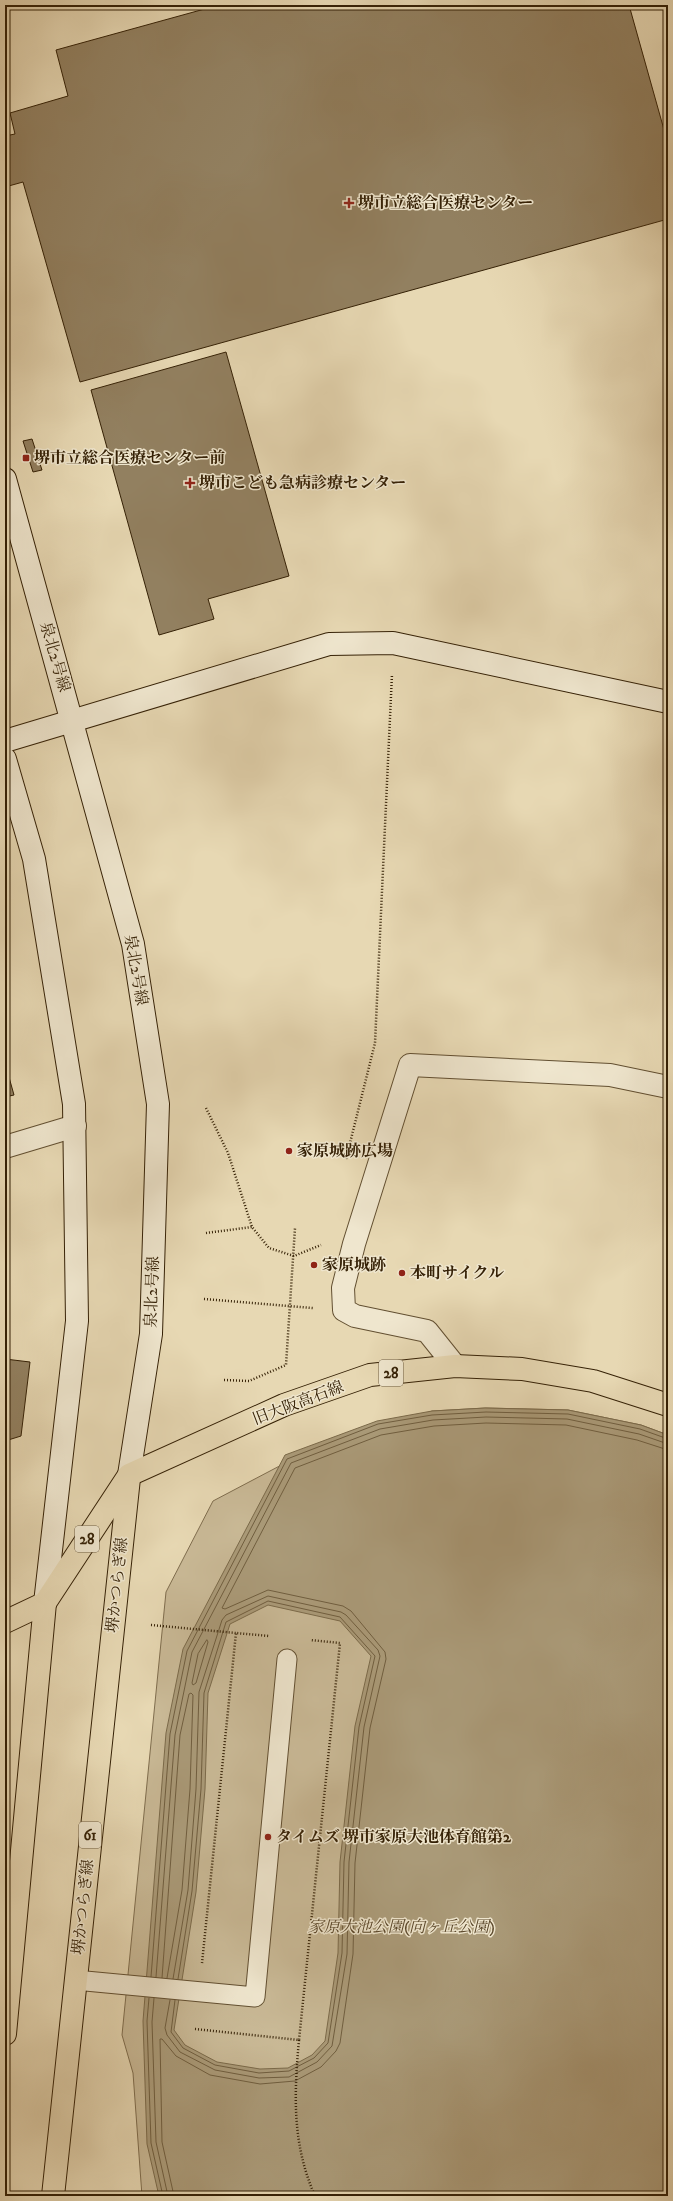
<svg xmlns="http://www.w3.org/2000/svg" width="673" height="2201" viewBox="0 0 673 2201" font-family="'IM FELL DW Pica','Noto Serif JP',serif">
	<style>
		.green { fill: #c9b996; stroke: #7f6d4e }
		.water { fill: #aa9a78; stroke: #7b6a4a; fill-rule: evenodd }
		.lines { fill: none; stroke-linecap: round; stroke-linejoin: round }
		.shore { stroke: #705e3f; stroke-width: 1 }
		.building { fill: #928060; stroke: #352106 }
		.lane-casing { stroke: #624f31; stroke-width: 21 }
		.street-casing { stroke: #624f31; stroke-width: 24 }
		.secondary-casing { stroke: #352106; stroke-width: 24 }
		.primary-casing { stroke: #352106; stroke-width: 24 }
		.path { stroke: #352106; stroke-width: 2.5; stroke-dasharray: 1 2; stroke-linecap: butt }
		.lane { stroke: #efe6ce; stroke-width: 19 }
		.street { stroke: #efe6ce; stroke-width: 22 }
		.secondary { stroke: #efe6ce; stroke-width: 22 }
		.primary { stroke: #e7d8b3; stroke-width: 22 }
		.poi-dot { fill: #8f2418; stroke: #efe6ce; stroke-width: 1.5 }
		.labels { text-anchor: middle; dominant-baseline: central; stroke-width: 3; stroke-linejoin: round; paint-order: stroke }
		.shield { fill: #efe6ce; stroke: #6d5c42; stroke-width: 1 }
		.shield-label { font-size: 15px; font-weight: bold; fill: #352106 }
		.poi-label { font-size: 16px; font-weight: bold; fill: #352106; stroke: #efe6ce; text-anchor: start }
		.street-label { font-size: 16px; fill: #352106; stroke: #efe6ce }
		.park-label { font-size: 16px; font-style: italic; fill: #5a472a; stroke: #efe6ce }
	</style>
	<rect width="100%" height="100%" fill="#e7d8b3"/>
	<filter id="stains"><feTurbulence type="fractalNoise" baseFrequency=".005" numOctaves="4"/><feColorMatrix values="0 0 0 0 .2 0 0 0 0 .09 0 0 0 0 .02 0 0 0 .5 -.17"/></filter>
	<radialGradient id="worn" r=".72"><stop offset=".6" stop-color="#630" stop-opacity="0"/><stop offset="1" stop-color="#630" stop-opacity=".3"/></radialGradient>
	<polygon class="green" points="486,1408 568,1410 641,1425 668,1435 668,2196 142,2196 133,2073 122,2035 166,1592 213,1501 289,1461 432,1411"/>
	<path class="water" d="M485 1408 568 1410 641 1425 668 1435V2196H159L147 2144 143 2021 166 1733 183 1649 285 1455 377 1421 432 1411ZM268 1605 340 1621 371 1656 355 1726 340 1862 338 1953 325 2041 312 2055 288 2068 260 2069 217 2062 185 2045 174 2030 196 1892 205 1789 208 1693 230 1624Z"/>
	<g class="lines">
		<g class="shore">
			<polygon points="207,1640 208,1642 196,1683 193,1685 192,1683 198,1654"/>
			<polyline points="151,1977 170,1734 187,1651 287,1459 378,1424 432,1415 486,1412 568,1414 640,1429 668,1439"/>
			<polyline points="156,1977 175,1735 192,1652 291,1463 380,1429 433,1420 486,1417 567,1419 639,1434 668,1444"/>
			<polyline points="162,1978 180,1735 189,1694 191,1693 193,1695 190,1789 182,1890 167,1978"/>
			<polyline points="149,1998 147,2021 151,2143 163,2196"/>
			<polyline points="154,1998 152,2022 156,2142 168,2196"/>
			<polyline points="170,2000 165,2028 167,2035 180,2052 215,2070 259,2078 289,2077 317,2062 332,2046 347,1954 349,1862 364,1727 380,1656 378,1650 346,1615 341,1612 268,1596 226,1615 222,1620 199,1692 196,1789 188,1890 173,1979"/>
			<polyline points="175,2000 171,2032 183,2048 215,2065 259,2073 289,2071 314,2058 328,2043 342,1953 344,1862 359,1727 375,1656 340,1617 268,1601 226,1622 204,1693 201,1789 192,1891 178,1979"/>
			<polyline points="174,2196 162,2142 160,2039 162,2039 176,2056 210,2075 260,2084 295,2081 321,2067 336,2051 340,2043 353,1954 355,1863 370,1728 386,1659 385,1652 351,1611 343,1606 268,1590 225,1609 222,1608 295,1468 381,1435 434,1426 486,1423 566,1425 637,1440 668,1450"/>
		</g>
	</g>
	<g class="building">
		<polygon points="219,5 629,5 668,144 668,219 80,382 23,182 5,187 5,136 15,134 10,113 68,96 56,50"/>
		<polygon points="226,352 289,576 208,599 214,619 159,635 91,390"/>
		<polygon points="32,439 42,470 33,472 23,441"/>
		<polygon points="5,1063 14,1095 5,1097"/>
		<polygon points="5,1359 30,1362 21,1436 5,1441"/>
	</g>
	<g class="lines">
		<g class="lane-casing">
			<polyline id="lane" points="75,1980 255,1997 287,1659"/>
		</g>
		<g class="street-casing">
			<g id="street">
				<polyline points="5,1147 75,1126"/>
				<polyline points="455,1366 427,1331 355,1316 344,1310 343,1288 354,1244 410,1065 610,1075 668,1087"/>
			</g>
		</g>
		<g class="secondary-casing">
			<g id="secondary">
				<polyline points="5,479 133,944 158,1104 151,1334 129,1475"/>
				<polyline points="5,741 329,644 393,643 668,702"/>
				<polyline points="5,759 34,859 74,1104 77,1321 45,1603"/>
			</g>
		</g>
		<g class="primary-casing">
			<g id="primary">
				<polyline points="5,1622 45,1603 129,1475 284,1405 370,1375 455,1366 522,1369 593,1381 668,1405"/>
				<polyline points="5,2034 45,1603"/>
				<polyline points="53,2196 129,1478"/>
			</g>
		</g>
		<g class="path">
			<polyline points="206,1108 228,1153 252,1227 269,1248 294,1256 321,1245"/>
			<polyline points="346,1159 375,1043 392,674"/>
			<polyline points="206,1233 252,1227"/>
			<polyline points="204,1299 313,1308"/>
			<polyline points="224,1380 249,1381 286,1365 295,1228"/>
			<polyline points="151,1625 236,1633"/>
			<polyline points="202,1963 236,1633 269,1636"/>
			<polyline points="195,2029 299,2040 340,1643 310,1640"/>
			<path d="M299 2040C294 2095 292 2144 315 2196"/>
		</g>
		<use href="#lane" class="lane"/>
		<use href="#street" class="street"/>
		<use href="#secondary" class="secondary"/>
		<use href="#primary" class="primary"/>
	</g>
	<g class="poi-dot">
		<path d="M347 197h4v4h4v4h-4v4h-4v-4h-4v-4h4z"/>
		<rect x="22" y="454" width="8" height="8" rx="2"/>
		<path d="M188 477h4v4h4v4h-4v4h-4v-4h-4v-4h4z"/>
		<circle cx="289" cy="1151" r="4"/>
		<circle cx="314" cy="1265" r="4"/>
		<circle cx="402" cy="1273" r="4"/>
		<circle cx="268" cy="1837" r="4"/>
	</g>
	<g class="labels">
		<g class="shield">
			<rect x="379" y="1360" width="24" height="26" rx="3"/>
			<rect x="75" y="1526" width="24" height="26" rx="3"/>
			<rect x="79" y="1822" width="22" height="26" rx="3"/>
		</g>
		<g class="shield-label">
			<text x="391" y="1373">28</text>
			<text x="87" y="1539">28</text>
			<text x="90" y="1835">61</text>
		</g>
		<g class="poi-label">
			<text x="358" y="203">堺市立総合医療センター</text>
			<text x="34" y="458">堺市立総合医療センター前</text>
			<text x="199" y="483">堺市こども急病診療センター</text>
			<text x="297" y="1151">家原城跡広場</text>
			<text x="322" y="1265">家原城跡</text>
			<text x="410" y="1273">本町サイクル</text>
			<text x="276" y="1837">タイムズ 堺市家原大池体育館第2</text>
		</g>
		<g class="street-label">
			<text transform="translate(55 657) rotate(74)">泉北2号線</text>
			<text transform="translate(136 970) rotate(80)">泉北2号線</text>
			<text transform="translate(152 1292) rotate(-88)">泉北2号線</text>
			<text transform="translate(298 1403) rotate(-21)">旧大阪高石線</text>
			<text transform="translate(117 1585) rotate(-84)">堺かつらぎ線</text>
			<text transform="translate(83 1907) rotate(-84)">堺かつらぎ線</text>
		</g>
		<g class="park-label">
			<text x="401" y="1927">家原大池公園(向ヶ丘公園)</text>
		</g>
	</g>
	<rect width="673" height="2201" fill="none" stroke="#e7d8b3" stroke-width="20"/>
	<rect x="6" y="6" width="661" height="2189" fill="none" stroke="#352106" stroke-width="2"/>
	<rect x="10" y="10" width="653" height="2181" fill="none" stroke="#352106"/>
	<rect width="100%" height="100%" filter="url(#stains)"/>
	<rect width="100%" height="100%" fill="url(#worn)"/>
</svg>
